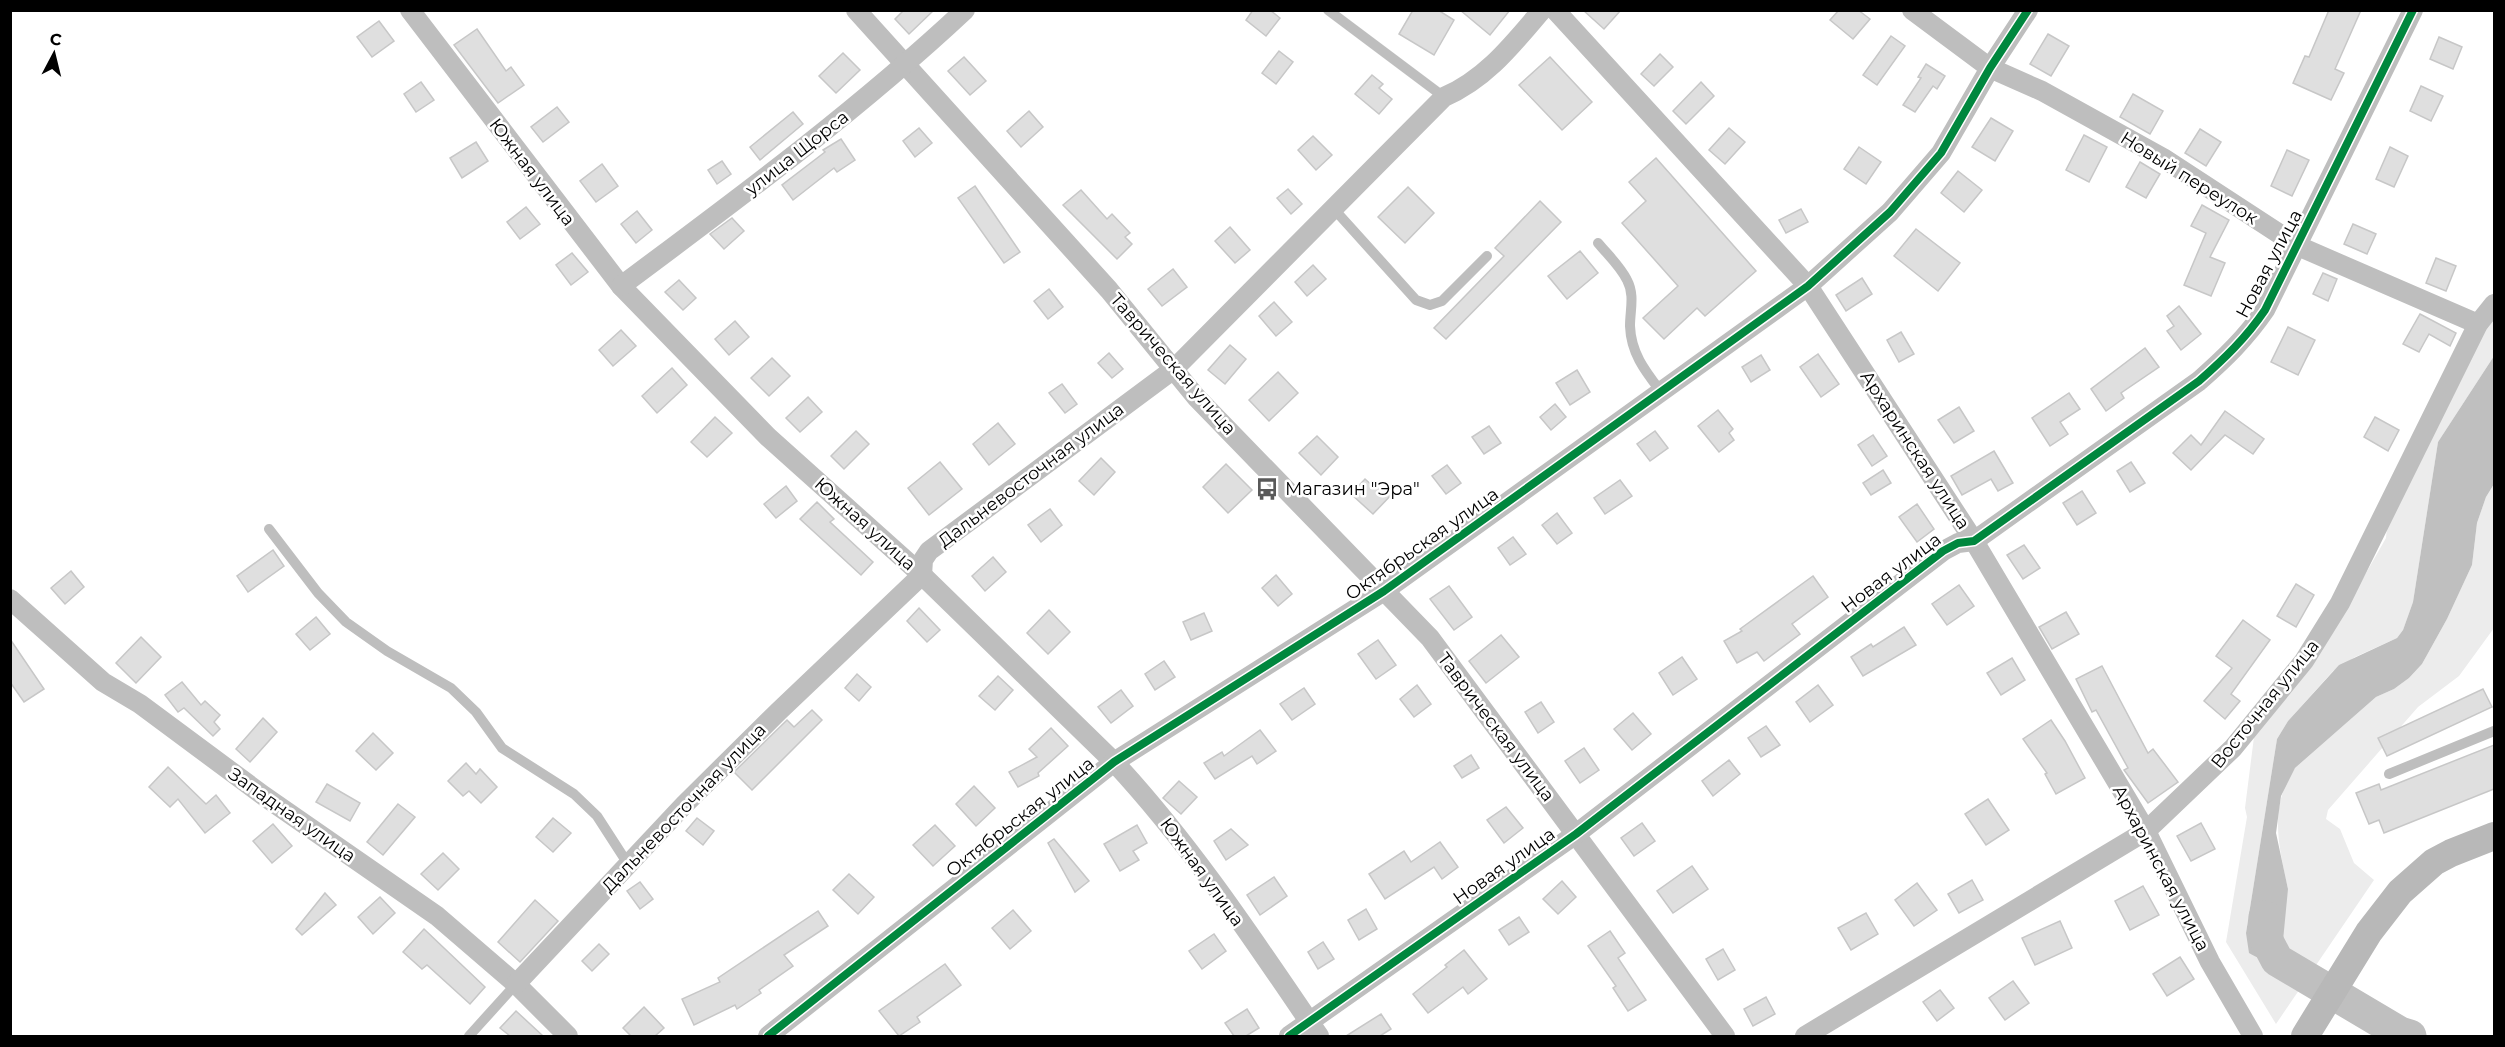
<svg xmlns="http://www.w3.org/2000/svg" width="2505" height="1047" viewBox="0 0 2505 1047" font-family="Montserrat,sans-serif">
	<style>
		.green { fill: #ececec }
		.water { fill: #bfbfbf }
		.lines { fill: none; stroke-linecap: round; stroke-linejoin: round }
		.river { stroke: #bfbfbf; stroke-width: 33 }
		.building { fill: #dfdfdf; stroke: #c7c7c7; stroke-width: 1.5 }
		.lane { stroke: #bebebe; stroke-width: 10 }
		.street { stroke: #bebebe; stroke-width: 20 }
		.secondary { stroke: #b8b8b8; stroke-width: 28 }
		.cycleway-casing { stroke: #fff; stroke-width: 11 }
		.cycleway { stroke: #00873e; stroke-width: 8 }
		.labels { text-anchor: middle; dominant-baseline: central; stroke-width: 5; stroke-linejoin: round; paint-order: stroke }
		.street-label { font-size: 18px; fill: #000; stroke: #fff }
		.poi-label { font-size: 18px; fill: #000; stroke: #fff; text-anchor: start }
	</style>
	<rect width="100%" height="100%" fill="#fff"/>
	<path class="green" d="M2494 307V356L2438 442 2413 602 2403 630 2397 638 2355 657 2333 671 2288 721 2277 739 2246 933 2288 889C2279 846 2268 808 2295 768L2376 697 2394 689 2409 678 2422 664 2447 619 2472 565 2477 523 2486 497 2494 484V628L2459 676 2418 707 2328 810 2326 819 2340 829 2354 863 2374 880 2276 1024 2226 942 2247 817 2245 808 2255 729 2324 647 2386 538 2387 527Z"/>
	<path class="water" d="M2494 356V484L2486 497 2477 523 2472 565 2447 619 2422 664 2409 678 2394 689 2376 697 2295 768 2281 796 2276 833 2288 889 2282 951 2277 960C2266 961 2259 959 2249 953L2246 933 2277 739 2288 721 2339 665 2397 638 2403 630 2413 602 2438 442Z"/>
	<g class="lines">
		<polyline class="river" points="2265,917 2266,939 2277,960 2400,1033 2410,1036"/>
	</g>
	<g class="building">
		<polygon points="904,10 934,10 909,34 895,19"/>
		<polygon points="1253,10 1270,10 1280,18 1266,36 1246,20"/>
		<polygon points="1413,10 1438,10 1454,20 1434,55 1399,34"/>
		<polygon points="1460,10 1510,10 1490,35"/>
		<polygon points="1583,10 1621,10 1604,29"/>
		<polygon points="1839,10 1858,10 1870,19 1853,39 1830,20"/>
		<polygon points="2329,10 2361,10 2335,69 2344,73 2331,100 2293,83 2305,56 2309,57"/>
		<polygon points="379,21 394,41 372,57 357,37"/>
		<polygon points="477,29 506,71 511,67 524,85 498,103 454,45"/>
		<polygon points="2048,34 2069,46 2051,76 2030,64"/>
		<polygon points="1891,36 1905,46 1877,85 1863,75"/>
		<polygon points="2439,37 2462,47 2453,69 2430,59"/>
		<polygon points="1279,51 1293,62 1276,84 1262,73"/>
		<polygon points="843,53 860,70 836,93 819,76"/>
		<polygon points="1660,54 1673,67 1654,86 1641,74"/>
		<polygon points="964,57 986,81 970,95 948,71"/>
		<polygon points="1550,57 1592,102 1562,130 1519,85"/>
		<polygon points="1926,64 1945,76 1937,89 1933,86 1915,112 1903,105 1921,78 1918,77"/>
		<polygon points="1372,75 1383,84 1379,88 1392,99 1379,114 1355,94"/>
		<polygon points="421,82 434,100 416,112 404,94"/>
		<polygon points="1701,82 1714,96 1686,124 1673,111"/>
		<polygon points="2421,86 2443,96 2431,121 2410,111"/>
		<polygon points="2133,94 2163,111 2150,134 2120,117"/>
		<polygon points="557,107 569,122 543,142 531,127"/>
		<polygon points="1029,111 1043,127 1021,147 1007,131"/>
		<polygon points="793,112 803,124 760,160 750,147"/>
		<polygon points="1991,118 2013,131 1995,161 1972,147"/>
		<polygon points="919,128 932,143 915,157 903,141"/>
		<polygon points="1729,128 1745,142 1725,164 1709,150"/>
		<polygon points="2200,129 2221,142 2206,166 2185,153"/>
		<polygon points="2084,135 2107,147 2089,182 2066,170"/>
		<polygon points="1313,136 1332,155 1316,170 1298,150"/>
		<polygon points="841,139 855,160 837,172 834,168 793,200 782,185 825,152 823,150"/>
		<polygon points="476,142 488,161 462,178 450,158"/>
		<polygon points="1859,147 1881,162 1866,184 1844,169"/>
		<polygon points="2390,147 2408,156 2394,187 2376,179"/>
		<polygon points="2287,150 2309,160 2292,196 2271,186"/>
		<polygon points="1656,158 1756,271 1705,316 1697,308 1664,339 1643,318 1678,286 1622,223 1646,201 1629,182"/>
		<polygon points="722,161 731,174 717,184 708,170"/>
		<polygon points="2140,162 2160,174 2146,198 2126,187"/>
		<polygon points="602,164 618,186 596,202 580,181"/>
		<polygon points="1958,171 1982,190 1964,212 1941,193"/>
		<polygon points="975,186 1020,252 1004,263 958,198"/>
		<polygon points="1408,187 1434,213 1405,243 1378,217"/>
		<polygon points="1288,189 1302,204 1291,214 1277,198"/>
		<polygon points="1081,190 1107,219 1112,214 1130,233 1125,237 1132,244 1117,259 1063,205"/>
		<polygon points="1540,201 1561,222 1446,339 1434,328 1504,256 1495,248"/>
		<polygon points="2202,205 2229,220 2210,257 2225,263 2211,296 2184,285 2206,233 2191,226"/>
		<polygon points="526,207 540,224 520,239 507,222"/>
		<polygon points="1801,209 1808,222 1786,233 1779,220"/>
		<polygon points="637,211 652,230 636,243 621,224"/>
		<polygon points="732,218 744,231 724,249 710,234"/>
		<polygon points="2353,224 2376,234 2367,254 2344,244"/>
		<polygon points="1230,227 1250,250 1235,263 1215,241"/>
		<polygon points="1916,229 1960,263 1938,291 1894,256"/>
		<polygon points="1580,251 1598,273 1567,299 1548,276"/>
		<polygon points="572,253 588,272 571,285 556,265"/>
		<polygon points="2436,258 2456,266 2446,291 2426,283"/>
		<polygon points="1313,265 1326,279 1307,296 1295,282"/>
		<polygon points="1173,269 1187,287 1162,306 1148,289"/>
		<polygon points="2323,273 2337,279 2328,301 2313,294"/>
		<polygon points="1862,278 1872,294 1846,311 1836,295"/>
		<polygon points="679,280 696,298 683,310 665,292"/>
		<polygon points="1049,289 1063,307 1048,319 1034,301"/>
		<polygon points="1274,302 1292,322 1276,336 1259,316"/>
		<polygon points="2179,306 2201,334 2181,350 2167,331 2174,326 2167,316"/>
		<polygon points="2420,314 2456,333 2450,346 2429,334 2419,352 2403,344"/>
		<polygon points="735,321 749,337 729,355 715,339"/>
		<polygon points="2288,327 2315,340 2298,375 2271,362"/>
		<polygon points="621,330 636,346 613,366 599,350"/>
		<polygon points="1901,332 1914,354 1899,362 1887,340"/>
		<polygon points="1230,345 1246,359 1225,384 1208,370"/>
		<polygon points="2145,348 2159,367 2121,393 2124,398 2106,411 2091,389"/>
		<polygon points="1109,353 1123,369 1112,378 1098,363"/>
		<polygon points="1818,354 1839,384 1821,397 1800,367"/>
		<polygon points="1761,355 1770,370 1751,382 1742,367"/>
		<polygon points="772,358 790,376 769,396 751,378"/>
		<polygon points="672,368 687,385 657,413 642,396"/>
		<polygon points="1577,370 1590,392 1570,405 1556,383"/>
		<polygon points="1278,372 1298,393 1269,421 1249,400"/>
		<polygon points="1062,384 1077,404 1065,413 1049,393"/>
		<polygon points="2069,393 2080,409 2060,422 2068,434 2050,446 2032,418"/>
		<polygon points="808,397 822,412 800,432 786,418"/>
		<polygon points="1555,404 1566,417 1551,430 1540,417"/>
		<polygon points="1959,407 1974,431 1954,443 1938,420"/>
		<polygon points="1718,410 1733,429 1729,433 1734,440 1719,452 1698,426"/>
		<polygon points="2225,411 2264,439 2253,454 2225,435 2191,470 2173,453 2191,435 2201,445"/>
		<polygon points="715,417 732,433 707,457 691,442"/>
		<polygon points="2375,417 2399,430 2388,451 2364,437"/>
		<polygon points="998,423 1015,444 989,465 973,444"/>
		<polygon points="1489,426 1501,443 1484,454 1472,437"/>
		<polygon points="856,431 869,444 844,469 831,456"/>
		<polygon points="1655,431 1668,448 1650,461 1637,444"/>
		<polygon points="1873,435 1887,456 1872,466 1858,445"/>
		<polygon points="1317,436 1338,457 1321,475 1299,453"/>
		<polygon points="1994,451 2013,483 1998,491 1991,479 1962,495 1951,476"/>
		<polygon points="1101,458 1115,472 1094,495 1079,481"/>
		<polygon points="940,462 962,489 929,515 908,488"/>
		<polygon points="2131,462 2145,483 2130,492 2117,471"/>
		<polygon points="1226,464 1252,490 1228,513 1203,487"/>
		<polygon points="1447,465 1461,483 1446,494 1432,476"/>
		<polygon points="1883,470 1891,483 1871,495 1863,483"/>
		<polygon points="1365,479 1374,487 1380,481 1393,493 1373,514 1351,494"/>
		<polygon points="1620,480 1632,496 1605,514 1594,498"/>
		<polygon points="786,486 797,501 776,518 764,504"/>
		<polygon points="2082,491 2096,513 2077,525 2063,503"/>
		<polygon points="817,502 834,519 830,522 873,562 861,575 800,519"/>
		<polygon points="1917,504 1934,529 1917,542 1899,517"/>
		<polygon points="1050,509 1062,525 1041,542 1028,525"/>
		<polygon points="1557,513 1572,533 1557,544 1542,525"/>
		<polygon points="1513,537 1526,554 1510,565 1498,548"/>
		<polygon points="2024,545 2040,568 2023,579 2007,555"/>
		<polygon points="273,550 284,566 248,592 237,576"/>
		<polygon points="993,557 1006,572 985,591 972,576"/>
		<polygon points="71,571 84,587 65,604 51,588"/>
		<polygon points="1276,575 1292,594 1278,606 1262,588"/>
		<polygon points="1813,576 1828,597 1792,624 1800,634 1764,661 1757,652 1737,663 1724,641 1742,631 1740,629"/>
		<polygon points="2296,584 2314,595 2296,627 2277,616"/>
		<polygon points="1959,585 1974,606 1947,625 1932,604"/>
		<polygon points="1449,586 1472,617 1454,630 1430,599"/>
		<polygon points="919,608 940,630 927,642 907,621"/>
		<polygon points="1049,610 1070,632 1048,654 1027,633"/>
		<polygon points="2066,612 2079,634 2052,649 2039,627"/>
		<polygon points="1204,613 1212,631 1191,640 1183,622"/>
		<polygon points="316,617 330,634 310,650 296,634"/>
		<polygon points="2243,620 2270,640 2231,694 2240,701 2225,719 2204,701 2232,668 2216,656"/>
		<polygon points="1904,627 1916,645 1863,676 1851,657 1871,644 1873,647"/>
		<polygon points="1501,635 1519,657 1486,683 1469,661"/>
		<polygon points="141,637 161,657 136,683 116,663"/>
		<polygon points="10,639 44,689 24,702 10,682"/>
		<polygon points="1378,640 1396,665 1376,679 1358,654"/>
		<polygon points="1682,657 1697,679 1673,695 1659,673"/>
		<polygon points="2012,658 2025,680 2001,695 1987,673"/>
		<polygon points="1164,661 1175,677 1155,690 1145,674"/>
		<polygon points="2102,666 2148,753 2153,749 2178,782 2148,803 2124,770 2128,768 2096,710 2092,712 2076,679"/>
		<polygon points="857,674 871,687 859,701 845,688"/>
		<polygon points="998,676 1013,690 995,710 979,696"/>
		<polygon points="182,682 201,705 205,701 220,715 214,722 220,729 213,736 184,708 178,712 165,695"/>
		<polygon points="1417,685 1431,704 1414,717 1400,699"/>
		<polygon points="1818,685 1833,705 1810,722 1796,702"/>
		<polygon points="1304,688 1315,704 1292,720 1280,704"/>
		<polygon points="2483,689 2492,707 2387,756 2378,738"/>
		<polygon points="1121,690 1133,706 1111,723 1098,707"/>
		<polygon points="1541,702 1554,722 1538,733 1525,712"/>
		<polygon points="812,710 822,720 752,790 734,772 787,720 794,727"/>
		<polygon points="1633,713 1651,734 1632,750 1614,729"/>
		<polygon points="263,718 277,732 250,762 236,749"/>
		<polygon points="2051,720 2065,741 2085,778 2056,794 2045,774 2047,773 2023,739"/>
		<polygon points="1766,726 1780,745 1761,757 1748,738"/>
		<polygon points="1051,728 1068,746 1038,773 1039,776 1018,787 1009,772 1037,757 1029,749"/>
		<polygon points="1260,730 1276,751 1257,764 1252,756 1215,779 1204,763 1222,752 1224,756"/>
		<polygon points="373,733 393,753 376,770 356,751"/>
		<polygon points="2494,745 2494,789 2384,833 2379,820 2369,824 2356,793 2379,784 2381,790"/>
		<polygon points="1584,748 1599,770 1580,783 1565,761"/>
		<polygon points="1471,755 1479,768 1462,778 1454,766"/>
		<polygon points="1729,760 1740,774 1713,796 1702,781"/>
		<polygon points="466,763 476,774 480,769 497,787 481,803 469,791 463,796 448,781"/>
		<polygon points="168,767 206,804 216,795 230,813 205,833 178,799 170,807 149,787"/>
		<polygon points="1179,781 1197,797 1181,814 1163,798"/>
		<polygon points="327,784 360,803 350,821 316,802"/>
		<polygon points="974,786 995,808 976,826 956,804"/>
		<polygon points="1988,799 2009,830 1986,845 1965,814"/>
		<polygon points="398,804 415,817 383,855 367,842"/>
		<polygon points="1506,807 1523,828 1504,843 1487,820"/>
		<polygon points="553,818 571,833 553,852 536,837"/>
		<polygon points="697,818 714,831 703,845 686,831"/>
		<polygon points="1642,823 1655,841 1634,856 1621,838"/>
		<polygon points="2201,823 2215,849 2191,861 2177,836"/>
		<polygon points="273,824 292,846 272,863 253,841"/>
		<polygon points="935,825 955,846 933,866 913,845"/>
		<polygon points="1137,825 1147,843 1133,851 1139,860 1120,871 1104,844"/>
		<polygon points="1231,829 1248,845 1226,860 1214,841"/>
		<polygon points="1054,839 1089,881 1075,892 1048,843"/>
		<polygon points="1440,842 1458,867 1442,879 1434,867 1385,899 1369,874 1404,851 1411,862"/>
		<polygon points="443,853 459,869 438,890 421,874"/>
		<polygon points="1692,866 1708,889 1673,913 1657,891"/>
		<polygon points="849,874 874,897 858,914 833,890"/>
		<polygon points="1274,877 1287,896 1260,915 1247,895"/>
		<polygon points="1972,880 1983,900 1959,913 1948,894"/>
		<polygon points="1562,881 1576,897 1558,914 1543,899"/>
		<polygon points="640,882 653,899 640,909 627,891"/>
		<polygon points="1917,883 1937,910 1914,926 1895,900"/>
		<polygon points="2143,886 2159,915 2130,930 2115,901"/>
		<polygon points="325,893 336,905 302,935 296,929"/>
		<polygon points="380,897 395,913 373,934 358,917"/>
		<polygon points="535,900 558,921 520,962 498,942"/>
		<polygon points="1366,909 1377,929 1359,940 1348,920"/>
		<polygon points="1013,910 1031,931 1010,949 992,928"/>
		<polygon points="818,911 828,926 784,955 793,966 759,990 761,993 737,1009 735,1005 694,1025 682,999 720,982 718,978"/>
		<polygon points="1866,913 1878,934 1851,950 1838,928"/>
		<polygon points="1519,917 1529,932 1509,945 1499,930"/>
		<polygon points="2060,921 2072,948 2035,965 2022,938"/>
		<polygon points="424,929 485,987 470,1004 427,965 422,969 403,952"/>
		<polygon points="1610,931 1625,953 1618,958 1646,1000 1628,1011 1613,988 1616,986 1588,946"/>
		<polygon points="1214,934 1226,951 1202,969 1189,951"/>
		<polygon points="1323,942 1334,959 1318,969 1308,952"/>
		<polygon points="599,944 609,954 592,971 582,961"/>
		<polygon points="1723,949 1735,970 1718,980 1706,959"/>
		<polygon points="1464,950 1487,979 1468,994 1463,987 1428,1013 1413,994 1447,967 1445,965"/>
		<polygon points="2180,957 2194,979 2167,996 2153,974"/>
		<polygon points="945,964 961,985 917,1017 920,1022 899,1036 879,1011"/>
		<polygon points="2013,981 2029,1003 2005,1020 1989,998"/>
		<polygon points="1940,990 1954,1008 1937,1021 1923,1002"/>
		<polygon points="1766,997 1775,1014 1753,1026 1744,1009"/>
		<polygon points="644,1007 664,1028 655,1036 631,1036 623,1028"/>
		<polygon points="1247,1009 1259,1028 1246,1036 1234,1036 1225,1023"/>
		<polygon points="516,1011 543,1036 510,1036 500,1028"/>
		<polygon points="1381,1014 1391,1029 1380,1036 1346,1036"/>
	</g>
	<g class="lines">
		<g class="lane">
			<polyline points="1328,10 1444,97"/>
			<polyline points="1333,208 1416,300 1430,305 1442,301 1487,256"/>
			<path d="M1598 243C1608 255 1620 266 1627 280 1635 295 1630 310 1630 326 1631 354 1646 372 1662 393"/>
			<polyline points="269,529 318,593 346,622 387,651 451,688 476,712 502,748 574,794 597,816 628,864"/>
			<polyline points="2389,774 2494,731"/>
			<polyline points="469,1036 516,984"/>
		</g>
		<g class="street">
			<path d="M410 10 621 286 768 437 922 575 1114 762C1192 846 1255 942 1319 1036"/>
			<polyline points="856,10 1109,290 1196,397 1430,638 1725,1036"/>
			<polyline points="1555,10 1808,286 1974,541 2146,831 2210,962 2253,1036"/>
			<polyline points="1912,10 1990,68 2042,91 2163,158 2298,246 2478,324"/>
			<path d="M621 286C739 198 857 111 965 10"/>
			<polyline points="10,599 103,682 140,704 264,796 437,916 516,984 568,1036"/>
			<path d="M516 984 684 805 779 711 922 575 923 560 929 551 1174 369 1444 97C1486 79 1513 44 1542 10"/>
			<polyline points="768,1036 1114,762 1384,591 1808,286 1890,212 1941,153 1990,68 2028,10"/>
			<path d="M1289 1036 1576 834 1943 551 1958 543 1974 541 2199 381C2224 359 2246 338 2265 310L2413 10"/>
			<polyline points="1805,1036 2146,831 2233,748 2304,661 2340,603 2478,324 2494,304"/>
		</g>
		<polyline class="secondary" points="2305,1036 2369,932 2400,892 2434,862 2451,853 2494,836"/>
		<g class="cycleway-casing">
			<g id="cycleway">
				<polyline points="768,1036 1114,762 1384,591 1808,286 1890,212 1941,153 1990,68 2028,10"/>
				<path d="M1289 1036 1576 834 1943 551 1958 543 1974 541 2199 381C2224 359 2246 338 2265 310L2413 10"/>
			</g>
		</g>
		<use href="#cycleway" class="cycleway"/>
	</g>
	<defs>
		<g id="bus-bare" transform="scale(1.8)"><path d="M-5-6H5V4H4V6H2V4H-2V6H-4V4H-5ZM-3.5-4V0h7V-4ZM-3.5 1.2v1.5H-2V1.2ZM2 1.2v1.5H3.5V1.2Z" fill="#595959" stroke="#fff" stroke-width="2.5" paint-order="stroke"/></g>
	</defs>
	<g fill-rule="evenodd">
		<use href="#bus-bare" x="1267" y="489"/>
	</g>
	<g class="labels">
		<g class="street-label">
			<text transform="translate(797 153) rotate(-38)">улица Щорса</text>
			<text transform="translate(532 172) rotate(53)">Южная улица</text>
			<text transform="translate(2189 178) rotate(32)">Новый переулок</text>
			<text transform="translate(2269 264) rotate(-62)">Новая улица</text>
			<text transform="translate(1173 364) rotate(49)">Таврическая улица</text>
			<text transform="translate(1915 450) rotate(57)">Архаринская улица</text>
			<text transform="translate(1031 475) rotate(-37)">Дальневосточная улица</text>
			<text transform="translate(865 524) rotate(42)">Южная улица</text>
			<text transform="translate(1422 544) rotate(-35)">Октябрьская улица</text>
			<text transform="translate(1891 573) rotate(-37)">Новая улица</text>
			<text transform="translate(2265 704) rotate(-51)">Восточная улица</text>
			<text transform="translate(1496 727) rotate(53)">Таврическая улица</text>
			<text transform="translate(684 808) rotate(-46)">Дальневосточная улица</text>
			<text transform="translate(292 815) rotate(35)">Западная улица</text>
			<text transform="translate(1020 817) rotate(-38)">Октябрьская улица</text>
			<text transform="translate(1504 866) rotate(-35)">Новая улица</text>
			<text transform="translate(2161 868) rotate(62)">Архаринская улица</text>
			<text transform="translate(1202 872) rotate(54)">Южная улица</text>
		</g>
		<g class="poi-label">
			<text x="1285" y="489">Магазин "Эра"</text>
		</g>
	</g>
	<rect width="2505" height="1047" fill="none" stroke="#000000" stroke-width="24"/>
	<g transform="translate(54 54) rotate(7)" stroke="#ffffff" stroke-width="4.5" paint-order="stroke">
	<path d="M0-4.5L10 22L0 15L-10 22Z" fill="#000000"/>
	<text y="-9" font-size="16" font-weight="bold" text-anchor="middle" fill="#000000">С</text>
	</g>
</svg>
